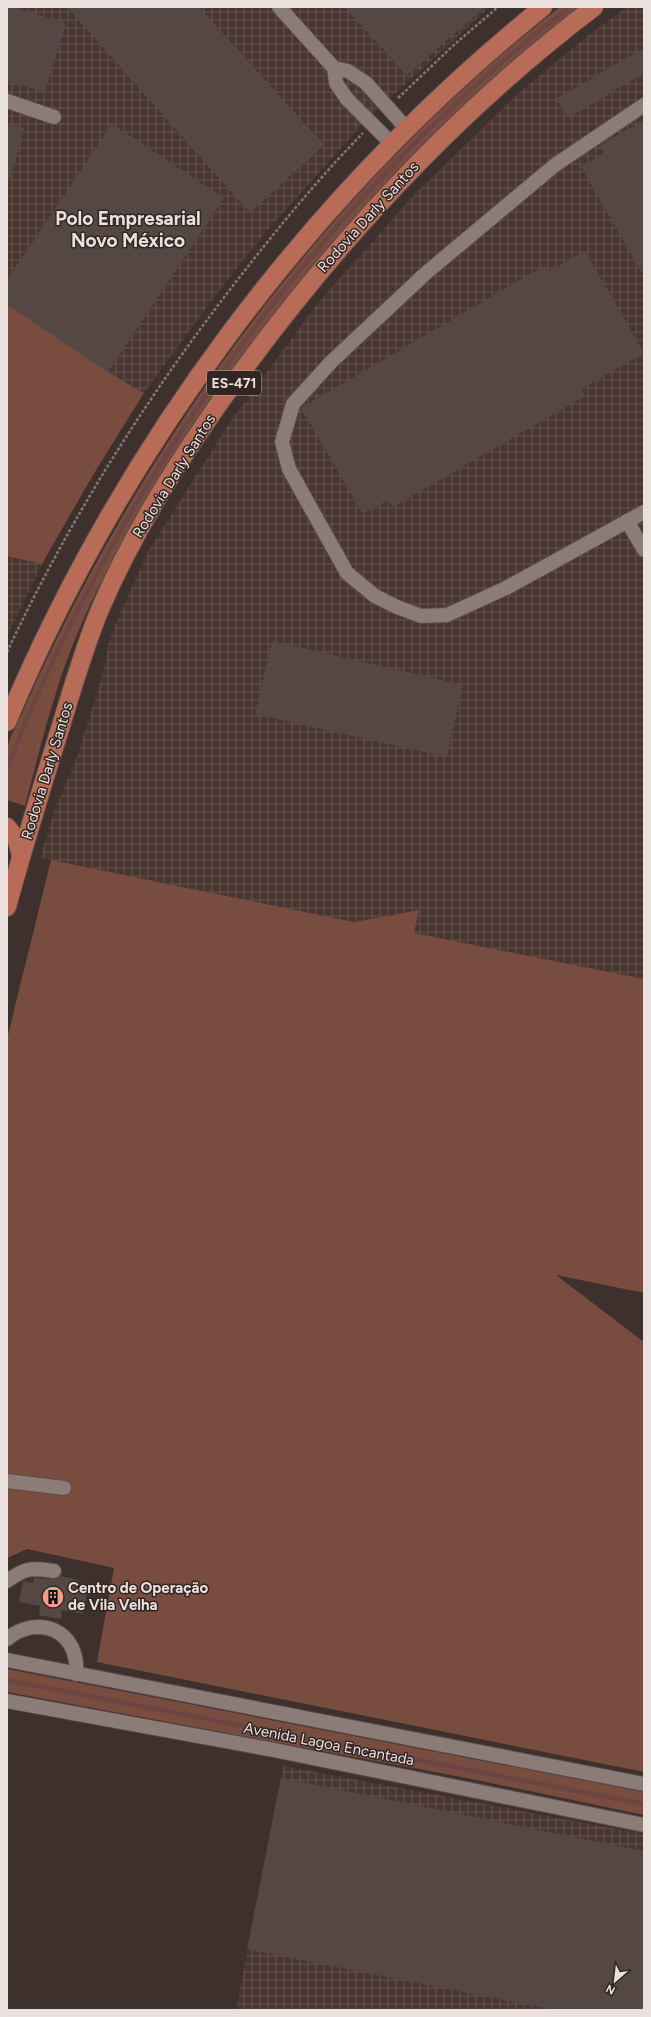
<svg xmlns="http://www.w3.org/2000/svg" width="651" height="2017" viewBox="0 0 651 2017" font-family="Figtree,sans-serif">
	<style>
		.industrial { fill: url(#industrial-grid) }
		.grass { fill: #794c40 }
		.lines { fill: none; stroke-linecap: round; stroke-linejoin: round }
		.stream { stroke: #6c4643; stroke-width: 4.5 }
		.building { fill: #554844 }
		.minor-casing { stroke: #574c4a; stroke-width: 16 }
		.major-casing { stroke: #574c4a; stroke-width: 20 }
		.path { stroke: #837875; stroke-width: 2.5; stroke-dasharray: 3 2; stroke-linecap: butt }
		.minor { stroke: #8b7c78; stroke-width: 14 }
		.major { stroke: #b86b57; stroke-width: 18 }
		.labels { text-anchor: middle; dominant-baseline: central; stroke-width: 3; stroke-linejoin: round; paint-order: stroke }
		.shield { fill: #322623; stroke: #b3a9a7; stroke-width: 1 }
		.shield-label { font-size: 14px; font-weight: bold; fill: #eae1df }
		.street-label { font-size: 15px; fill: #eae1df; stroke: #322623 }
		.poi-label { font-size: 15px; font-weight: bold; fill: #eae1df; stroke: #322623; text-anchor: start }
		.district-label { font-size: 19px; font-weight: bold; fill: #eae1df; stroke: #322623 }
	</style>
	<defs>
		<pattern id="industrial-grid" width="8" height="8" patternUnits="userSpaceOnUse"><rect width="8" height="8" fill="#4a3631"/><path d="M0 4h8M4 0v8" fill="none" stroke="#64534e"/></pattern>
	</defs>
	<rect width="100%" height="100%" fill="#3d302d"/>
	<g class="industrial">
		<polygon points="7,7 490,7 369,117 264,234 218,292 144,393 108,372 7,304"/>
		<polygon points="627,7 644,7 644,979 414,933 418,910 354,922 40,858 55,809 75,763 103,674 110,637 132,587 149,550 230,422 318,303 415,194 522,90 590,34"/>
		<polygon points="7,556 42,564 7,636"/>
		<polygon points="283,1766 644,1834 644,2010 236,2010"/>
	</g>
	<g class="grass">
		<path d="M560 7H580C424 126 293 275 186 439 149 496 113 554 85 616 57 677 42 741 25 806L7 800C7 784 4 766 7 750 9 737 18 722 24 709 41 670 60 631 80 593 195 373 363 159 560 7Z"/>
		<polygon points="7,304 108,372 144,393 93,475 42,564 7,556"/>
		<polygon points="51,860 354,922 419,910 414,933 644,979 644,1293 556,1275 644,1342 644,1772 97,1662 114,1568 27,1549 7,1558 7,1039"/>
		<polygon points="7,1669 644,1792 644,1815 467,1778 7,1692"/>
	</g>
	<g class="lines">
		<g class="stream">
			<path d="M7 768C120 479 323 196 570 7"/>
			<polyline points="7,1680 644,1804"/>
		</g>
	</g>
	<g class="building">
		<polygon points="7,7 13,7 66,23 45,92 7,81"/>
		<polygon points="67,7 199,7 324,145 250,213"/>
		<polygon points="344,7 485,7 407,75"/>
		<polygon points="644,48 644,73 568,118 556,99"/>
		<polygon points="644,120 644,276 581,167 605,153 600,145"/>
		<polygon points="7,124 24,128 11,178 7,177"/>
		<polygon points="112,124 224,198 108,372 7,304 7,280"/>
		<polygon points="585,251 644,353 581,389 585,396 393,507 388,500 363,514 301,408 544,266 548,272"/>
		<polygon points="272,641 463,685 447,757 255,714"/>
		<polygon points="61,1576 79,1580 77,1590 87,1592 83,1614 62,1610 61,1619 39,1615 40,1606 19,1602 23,1581 33,1583 34,1578 53,1579"/>
		<polygon points="281,1778 644,1851 644,2010 554,2010 247,1949"/>
	</g>
	<g class="lines">
		<g class="minor-casing">
			<g id="minor">
				<polyline points="279,7 334,68 336,83 347,99 392,144"/>
				<polyline points="334,68 348,71 366,83 407,129"/>
				<polyline points="7,101 54,117"/>
				<polyline points="644,105 555,165 426,273 331,362 293,404 282,442 289,469 347,573 375,596 397,607 421,616 447,615 506,588 644,512"/>
				<polyline points="627,521 644,550"/>
				<polyline points="7,1481 64,1488"/>
				<path d="M7 1581C27 1567 30 1568 54 1571"/>
				<path d="M7 1639C39 1613 80 1631 76 1674"/>
				<polyline points="7,1660 644,1784"/>
				<polyline points="7,1701 274,1750 644,1825"/>
			</g>
		</g>
		<g class="major-casing">
			<g id="major">
				<path d="M7 722C123 446 310 195 543 7"/>
				<polyline points="7,827 17,840 21,856"/>
				<path d="M7 907C23 848 41 790 59 732 72 690 84 647 101 607 138 521 191 441 246 366 346 231 460 109 594 7"/>
			</g>
		</g>
		<g class="path">
			<polyline points="398,98 456,43 498,7"/>
			<path d="M7 652C68 522 144 401 232 287 273 234 316 181 363 133"/>
			<polyline points="277,1736 279,1726"/>
		</g>
		<use href="#minor" class="minor"/>
		<use href="#major" class="major"/>
	</g>
	<defs>
		<g id="building-disc" transform="scale(1.15)"><circle r="9.5" fill="#f49e88" stroke="#322623"/><path d="M-4-6H4V6H1V3H-1V6H-4ZM-2.5-4.3h1.7v1.8h-1.7ZM.8-4.3h1.7v1.8H.8ZM-2.5-1h1.7V.8h-1.7ZM.8-1h1.7V.8H.8Z" fill="#111"/></g>
	</defs>
	<g fill-rule="evenodd">
		<use href="#building-disc" x="53" y="1597"/>
	</g>
	<g class="labels">
		<rect class="shield" x="207" y="371" width="54" height="24" rx="3"/>
		<g class="shield-label">
			<text x="234" y="383">ES-471</text>
		</g>
		<g class="street-label">
			<text transform="translate(368 217) rotate(-48)">Rodovia Darly Santos</text>
			<text transform="translate(174 476) rotate(-58)">Rodovia Darly Santos</text>
			<text transform="translate(47 771) rotate(-73)">Rodovia Darly Santos</text>
			<text transform="translate(329 1744) rotate(11)">Avenida Lagoa Encantada</text>
		</g>
		<g class="poi-label">
			<text x="68" y="1588">Centro de Operação<tspan x="68" dy="17">de Vila Velha</tspan></text>
		</g>
		<g class="district-label">
			<text x="128" y="218">Polo Empresarial<tspan x="128" dy="22">Novo México</tspan></text>
		</g>
	</g>
	<rect width="651" height="2017" fill="none" stroke="#eae1df" stroke-width="16"/>
	<g transform="translate(615 1981) rotate(208)" stroke="#322623" stroke-width="3" paint-order="stroke">
	<path d="M0-3L7 15L0 10L-7 15Z" fill="#eae1df"/>
	<text y="-6" font-size="11" font-weight="bold" text-anchor="middle" fill="#eae1df">N</text>
	</g>
</svg>
